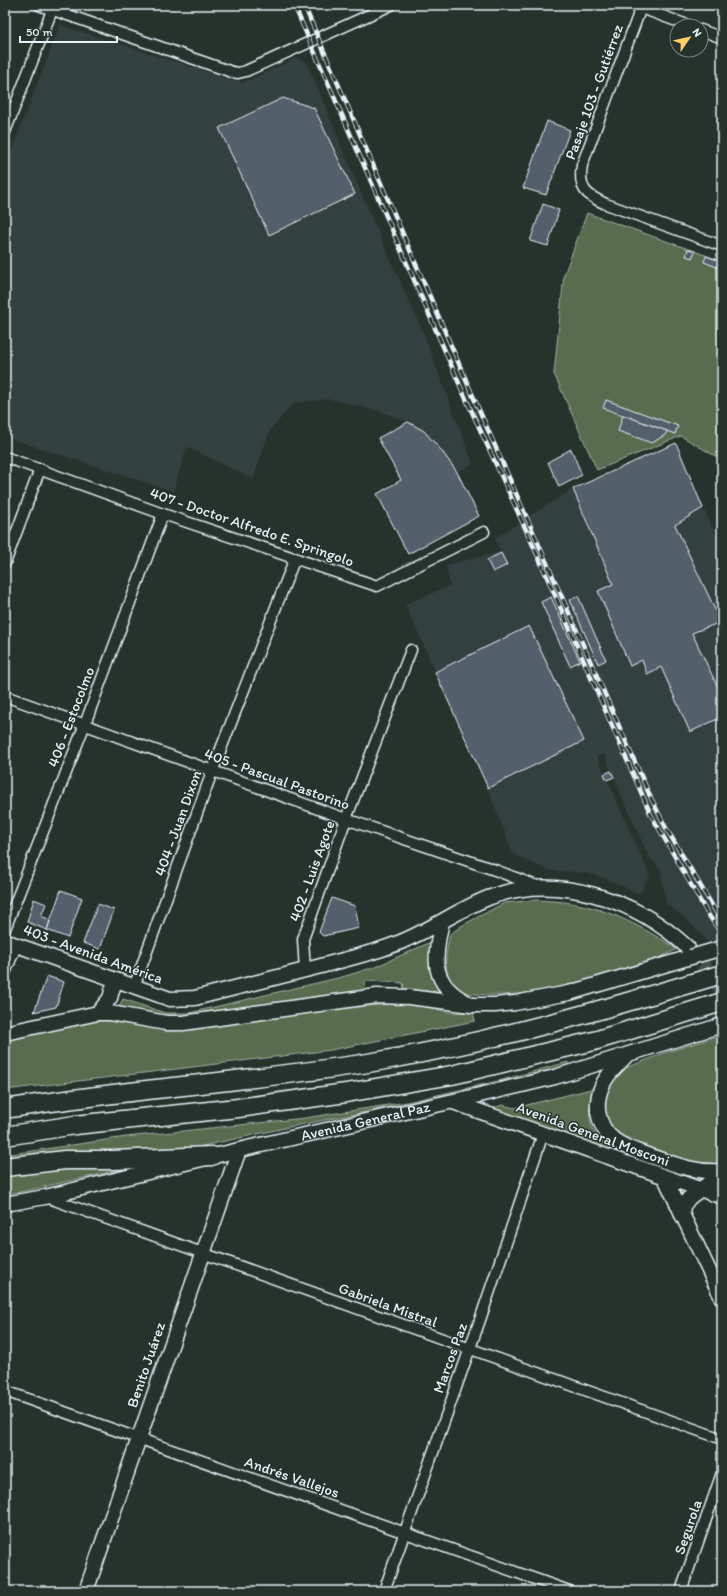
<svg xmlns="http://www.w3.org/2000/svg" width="727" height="1596" viewBox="0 0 727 1596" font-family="Itim,sans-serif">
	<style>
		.built { fill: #334040 }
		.green { fill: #596d50; stroke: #a0afa4 }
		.building { fill: #52606c; stroke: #e8f1f8 }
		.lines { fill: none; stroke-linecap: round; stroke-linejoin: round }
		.secondary-tunnel { stroke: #43504b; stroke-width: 14; stroke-dasharray: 14 7; stroke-linecap: butt }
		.street-casing { stroke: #e8f1f8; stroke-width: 13 }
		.secondary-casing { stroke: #e8f1f8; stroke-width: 17 }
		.highway-casing { stroke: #e8f1f8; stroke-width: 21 }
		.street { stroke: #26332d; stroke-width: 10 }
		.secondary { stroke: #26332d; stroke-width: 14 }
		.highway { stroke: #26332d; stroke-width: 18 }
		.rail-casing { stroke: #e8f1f8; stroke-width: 4.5 }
		.rail { stroke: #26332d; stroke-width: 3; stroke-dasharray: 9; stroke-linecap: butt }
		.secondary-bridge-casing { stroke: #e8f1f8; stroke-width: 17; stroke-linecap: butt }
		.highway-bridge-casing { stroke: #e8f1f8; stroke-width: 21; stroke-linecap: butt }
		.secondary-bridge { stroke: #26332d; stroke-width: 14 }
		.highway-bridge { stroke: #26332d; stroke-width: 18 }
		.labels { text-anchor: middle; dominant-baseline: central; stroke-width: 3; stroke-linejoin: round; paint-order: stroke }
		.street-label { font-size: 15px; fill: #e8f1f8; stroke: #26332d }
	</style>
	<rect width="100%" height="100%" fill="#26332d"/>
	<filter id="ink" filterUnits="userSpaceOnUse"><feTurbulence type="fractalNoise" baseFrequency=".025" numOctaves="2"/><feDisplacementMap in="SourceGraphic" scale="8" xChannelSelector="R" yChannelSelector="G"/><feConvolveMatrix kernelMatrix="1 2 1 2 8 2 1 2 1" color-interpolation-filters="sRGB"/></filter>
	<g filter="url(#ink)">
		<g class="built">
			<polygon points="60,25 243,83 296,58 307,63 366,205 424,335 473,464 457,472 441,450 424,431 408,422 378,411 330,399 294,403 270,430 253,479 187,447 173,491 5,437 5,168"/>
			<polygon points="676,443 703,508 722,548 722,959 709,943 685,918 666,903 661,870 650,858 645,849 604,754 597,756 603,770 650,876 639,894 607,879 587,873 548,870 513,854 488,788 405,604 450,586 446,565 501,552 495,538 573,489"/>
		</g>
		<g class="green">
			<polygon points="587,213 722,261 722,460 681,436 597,470 554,374 564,275"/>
			<path d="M537 900C548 901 560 901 571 903 610 909 644 928 677 949 652 963 624 970 597 978 560 987 528 996 489 995 479 994 469 995 460 990 440 977 446 953 450 934L463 925 504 903Z"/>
			<polygon points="431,942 430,954 434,979 439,992 404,989 403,983 366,981 364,990 191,1016 163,1017 119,1006 123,999 165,1013 189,1013 342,977 375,967"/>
			<polygon points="395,1004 420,1005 448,1012 473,1013 475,1021 331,1050 5,1090 5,1038 88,1018 171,1031 354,1007"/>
			<polygon points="722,1035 722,1164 699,1166 622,1140 607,1124 602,1098 612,1081 620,1072 628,1067 667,1052"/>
			<polygon points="568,1062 568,1066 406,1104 294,1126 180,1151 148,1153 62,1151 5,1158 5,1155 126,1137 305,1118 407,1102 502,1080"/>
			<path d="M595 1088C587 1105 586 1128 603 1142 613 1150 628 1152 640 1156 663 1163 686 1170 709 1177L699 1184 492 1109 502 1105 515 1108Z"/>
			<polygon points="61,1164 127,1168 21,1192 5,1194 5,1174"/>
		</g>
		<g class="building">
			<polygon points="283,98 314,108 355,194 269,235 219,128"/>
			<polygon points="547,121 570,130 546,195 523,188"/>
			<polygon points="543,204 559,210 548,246 530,241"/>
			<polygon points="688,249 695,251 692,258 686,256"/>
			<polygon points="706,256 722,262 722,269 704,262"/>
			<polygon points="606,400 678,426 675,434 603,408"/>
			<polygon points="623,415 667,431 665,435 652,443 618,431"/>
			<polygon points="408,422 424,431 441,450 457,472 479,516 408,554 377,494 401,480 378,438"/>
			<polygon points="676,443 703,508 675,525 721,622 692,633 722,696 722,717 690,732 661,667 647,674 642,660 630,666 598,591 613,584 573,489"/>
			<polygon points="571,449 582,475 559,487 548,462"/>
			<polygon points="501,553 507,565 493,572 487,560"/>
			<polygon points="578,596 606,660 598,664 570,600"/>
			<polygon points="551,597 580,661 570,666 541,602"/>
			<polygon points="529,626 584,741 488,788 435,672"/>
			<polygon points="611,771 614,777 607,780 604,774"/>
			<polygon points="61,890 82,898 68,938 47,930"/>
			<polygon points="332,898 355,906 359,928 323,936 319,932"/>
			<polygon points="34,899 46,904 41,916 50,920 47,930 27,922"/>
			<polygon points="98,904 114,910 100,949 83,943"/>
			<polygon points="47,976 64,982 56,1007 34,1012"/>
		</g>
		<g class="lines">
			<polyline class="secondary-tunnel" points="688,948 709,972 722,991"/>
			<g class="street-casing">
				<g id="street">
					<polyline points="39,5 232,72 238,73 246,71 391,5"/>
					<polyline points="633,5 690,26"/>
					<path d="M642 5 582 165C578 188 585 195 606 204L722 246"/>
					<polyline points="701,30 722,38"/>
					<polyline points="5,132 54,5"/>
					<polyline points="5,457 163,514 377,586 484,532"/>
					<polyline points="5,563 40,469"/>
					<polyline points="5,696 346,819 495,870 539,887"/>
					<polyline points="5,929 85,724 163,514"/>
					<polyline points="305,970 303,939 346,819 411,650"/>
					<polyline points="5,973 17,944"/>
					<polyline points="134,987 212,772 295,558"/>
					<polyline points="46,1197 722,1439"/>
					<polyline points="5,1391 569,1591"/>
					<polyline points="384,1591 481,1317 543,1134"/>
					<polyline points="681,1591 722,1473"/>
				</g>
			</g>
			<g class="secondary-casing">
				<g id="secondary">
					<path d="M442 922C433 959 431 985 468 1003"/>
					<path d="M5 941 170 999 195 998C237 987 279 977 321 966 345 959 370 954 393 945 427 933 455 911 488 898 556 871 637 900 688 948"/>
					<polyline points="98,1013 110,998 115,980"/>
					<polyline points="5,1033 98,1013 110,1013 166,1023 183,1023 377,996 409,997 472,1005 495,1005 515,1003 569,993 691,957"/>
					<path d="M626 1056C619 1064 609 1072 604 1082 599 1091 597 1100 598 1111 602 1142 628 1148 653 1157 676 1165 697 1173 722 1171"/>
					<polyline points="453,1102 722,1197"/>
					<polyline points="665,1178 722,1298"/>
					<path id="s1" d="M5 1204 45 1197 239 1150 484 1094 555 1077 722 1025"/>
					<polyline points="682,1215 683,1206 689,1198 722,1173"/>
					<polyline points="86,1591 239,1150"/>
				</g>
			</g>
			<g class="highway-casing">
				<g id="highway">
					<path d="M5 1109C125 1089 247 1082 368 1063 478 1045 585 1015 692 983"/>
					<polyline points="5,1136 75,1125 238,1108 346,1093 452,1075 594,1041 722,1002"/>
					<polyline points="5,1167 65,1160 113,1160 212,1156"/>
				</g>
			</g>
			<use href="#street" class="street"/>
			<use href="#secondary" class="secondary"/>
			<use href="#highway" class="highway"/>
			<g class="rail-casing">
				<g id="rail">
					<polyline points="294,5 462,390 537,554 651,815 706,911 722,935"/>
					<polyline points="304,5 469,387 650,796 666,828 722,922"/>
				</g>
			</g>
			<use href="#rail" class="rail"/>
			<g class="secondary-bridge-casing">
				<polyline id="secondary-bridge" points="691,957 722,948"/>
			</g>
			<g class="highway-bridge-casing">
				<polyline id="highway-bridge" points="692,983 722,974"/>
			</g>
			<use href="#secondary-bridge" class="secondary-bridge"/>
			<use href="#highway-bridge" class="highway-bridge"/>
		</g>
	</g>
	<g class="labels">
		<g class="street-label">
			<text transform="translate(594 92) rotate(-70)">Pasaje 103 - Gutiérrez</text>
			<text transform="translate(252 527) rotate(19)">407 - Doctor Alfredo E. Springolo</text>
			<text transform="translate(71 717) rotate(-69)">406 - Estocolmo</text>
			<text transform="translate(277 779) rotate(20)">405 - Pascual Pastorino</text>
			<text transform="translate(178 823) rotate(-70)">404 - Juan Dixon</text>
			<text transform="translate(312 871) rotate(-70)">402 - Luis Agote</text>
			<text transform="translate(93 954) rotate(20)">403 - Avenida América</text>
			<text stroke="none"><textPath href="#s1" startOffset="370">Avenida General Paz</textPath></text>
			<text transform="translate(593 1134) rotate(20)">Avenida General Mosconi</text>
			<text transform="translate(388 1305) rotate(20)">Gabriela Mistral</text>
			<text transform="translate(450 1358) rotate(-70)">Marcos Paz</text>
			<text transform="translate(146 1365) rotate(-71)">Benito Juárez</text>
			<text transform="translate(292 1477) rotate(19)">Andrés Vallejos</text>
			<text transform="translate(688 1527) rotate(-71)">Segurola</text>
		</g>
	</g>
	<rect width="727" height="1596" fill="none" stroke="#26332d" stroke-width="20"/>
	<rect x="10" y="10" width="707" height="1576" fill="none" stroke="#e8f1f8" stroke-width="1.5" filter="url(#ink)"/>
	<g transform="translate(689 38) rotate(56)"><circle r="19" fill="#26332d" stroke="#747f7e"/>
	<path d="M0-3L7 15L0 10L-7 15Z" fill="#ffd166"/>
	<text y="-6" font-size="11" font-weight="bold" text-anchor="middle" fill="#e8f1f8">N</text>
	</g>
	<path d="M20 36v6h97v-6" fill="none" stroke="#e8f1f8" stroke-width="2"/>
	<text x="26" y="36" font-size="12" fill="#e8f1f8" stroke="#26332d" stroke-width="3" paint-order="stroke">50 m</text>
</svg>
